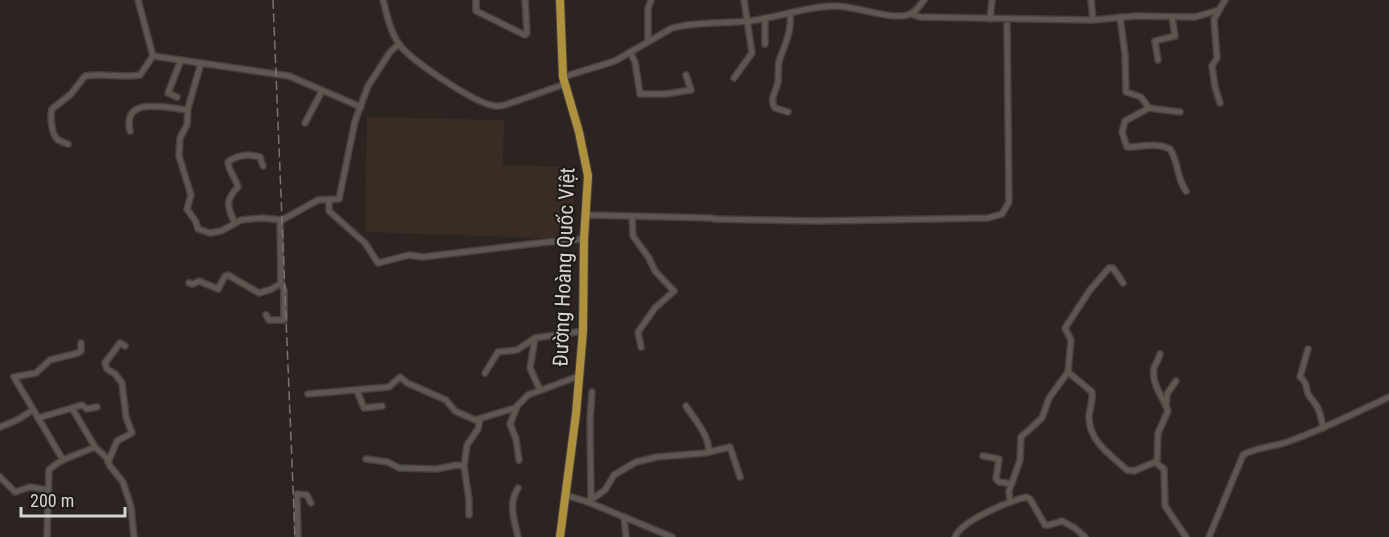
<svg xmlns="http://www.w3.org/2000/svg" width="1389" height="537" viewBox="0 0 1389 537" font-family="'Roboto Condensed',sans-serif">
	<style>
		.built { fill: #392c25 }
		.lines { fill: none; stroke-linecap: round; stroke-linejoin: round }
		.minor-casing { stroke: #46413e; stroke-width: 8 }
		.highway-casing { stroke: #46413e; stroke-width: 10 }
		.minor { stroke: #5e5651; stroke-width: 5 }
		.highway { stroke: #af903d; stroke-width: 8 }
		.rail { stroke: #7a7571; stroke-width: 1.5; stroke-dasharray: 9 4.5; stroke-linecap: butt }
		.labels { text-anchor: middle; dominant-baseline: central; stroke-width: 4.5; stroke-linejoin: round; paint-order: stroke }
		.street-label { font-size: 21px; fill: #d8d4d1; stroke: #211b17 }
	</style>
	<rect width="100%" height="100%" fill="#2b2420"/>
	<polygon class="built" points="367,117 504,120 503,165 574,167 573,239 365,232"/>
	<g class="lines">
		<g class="minor-casing">
			<g id="minor">
				<path d="M383 0C387 15 390 31 399 44 410 60 472 101 491 105 496 107 500 106 505 105L565 84"/>
				<polyline points="476,0 476,11 525,35 527,33 525,0"/>
				<polyline points="1091,0 1093,20"/>
				<polyline points="911,14 920,17 1093,20 1136,16 1195,17 1219,10 1225,0"/>
				<polyline points="1120,17 1125,54 1126,92 1141,97 1149,108"/>
				<polyline points="765,18 765,44"/>
				<polyline points="990,19 992,0"/>
				<polyline points="648,40 648,9 651,0"/>
				<polyline points="630,52 635,62 640,94 665,94 691,90 686,75"/>
				<polyline points="153,56 289,76 361,107"/>
				<polyline points="1158,60 1155,41 1175,36 1172,17"/>
				<polyline points="201,63 188,108 187,125 180,138 179,156 191,195 187,209 196,222 198,229 210,233 221,231 241,220 262,218 282,220 318,200 339,199 355,121 368,86 390,52 399,44"/>
				<path d="M563 77 615 61 672 28C698 21 723 24 749 21 778 18 806 6 835 6 856 6 889 20 907 15 915 14 919 6 924 0"/>
				<polyline points="734,78 752,53 744,0"/>
				<polyline points="177,97 168,93 181,60"/>
				<polyline points="1220,103 1215,87 1212,66 1217,58 1214,19 1220,9"/>
				<path d="M788 112 775 108C769 99 776 92 778 82 779 74 777 66 780 58 786 43 792 29 790 13"/>
				<path d="M1180 112 1149 108 1125 121 1122 132 1127 147C1141 147 1156 142 1170 149 1179 163 1176 177 1186 191"/>
				<polyline points="305,123 322,91"/>
				<path d="M130 131C122 95 167 108 187 110"/>
				<path d="M68 144C67 144 58 140 58 140 51 134 50 116 52 109L71 94 85 76C104 73 121 78 140 75L153 56 138 0"/>
				<polyline points="329,200 329,211 365,243 378,263 409,255 423,257 548,242 584,239"/>
				<polyline points="587,215 711,218"/>
				<polyline points="632,216 633,236 649,258 655,271 674,291 655,308 638,332 641,347"/>
				<polyline points="714,219 819,221 988,218 1002,214 1009,202 1007,25"/>
				<path d="M235 223C226 206 226 199 238 187 236 179 228 170 228 162 237 155 249 154 260 157L263 166"/>
				<polyline points="189,283 193,284 199,281 218,289 225,276 228,275 259,293 272,289 281,283 280,220"/>
				<path d="M1123 283 1113 268H1109L1090 290 1065 328 1071 340 1068 372 1092 392C1093 400 1090 408 1089 416 1088 441 1112 456 1127 470L1134 471 1155 462 1164 469 1165 506 1186 537"/>
				<polyline points="266,315 269,320 284,320 284,290 281,283"/>
				<polyline points="535,338 530,368 540,390"/>
				<path d="M1308 349 1300 377C1310 385 1304 390 1310 397 1320 409 1320 412 1323 428"/>
				<polyline points="485,373 498,352 517,350 535,338 583,331"/>
				<polyline points="357,391 364,408 382,406"/>
				<polyline points="308,394 389,387 400,377 407,383 446,400 455,411 475,420 515,408 528,395 579,376"/>
				<path d="M686 406C695 420 709 435 709 452"/>
				<polyline points="1166,406 1167,394 1176,381"/>
				<polyline points="517,407 510,424 516,439 519,460"/>
				<polyline points="72,408 82,405 87,409 97,407"/>
				<polyline points="38,418 72,408 95,447 107,458 110,466 123,482 131,507 134,537"/>
				<polyline points="0,427 17,420 33,410"/>
				<polyline points="983,456 999,459 996,479 999,482 1011,484"/>
				<polyline points="366,459 388,462 399,468 437,469 456,465 464,466"/>
				<polyline points="63,460 14,377 36,373 50,360 78,353 81,351 81,343"/>
				<polyline points="108,462 117,441 132,433 126,417 122,383 115,374 107,369 105,363 120,343 125,346"/>
				<path d="M1157 463 1158 433 1168 411C1163 397 1151 384 1154 368 1156 362 1159 360 1160 354"/>
				<polyline points="0,477 15,492 30,487 48,490"/>
				<path d="M518 488C508 504 514 519 518 537"/>
				<polyline points="565,495 588,502 672,537"/>
				<polyline points="591,499 590,420 592,392"/>
				<polyline points="588,502 605,490 614,475 636,462 657,457 705,453 730,447 740,477"/>
				<polyline points="1010,502 1009,491 1020,460 1021,437 1042,418 1049,398 1068,372"/>
				<polyline points="469,515 469,500 464,466 467,445 478,429 480,419"/>
				<polyline points="624,517 626,537"/>
				<path d="M47 537 49 470C61 458 80 454 95 447"/>
				<polyline points="298,537 297,494 307,495 311,503"/>
				<path d="M955 537C962 520 1008 502 1026 497L1030 499 1045 525H1049L1062 521 1075 528 1085 537"/>
				<path d="M1209 537 1243 455C1256 447 1273 447 1287 442 1322 430 1355 413 1389 397"/>
			</g>
		</g>
		<g class="highway-casing">
			<polyline id="highway" points="560,0 563,77 579,132 588,176 584,239 583,331 576,414 560,537"/>
		</g>
		<use href="#minor" class="minor"/>
		<use href="#highway" class="highway"/>
		<polyline class="rail" points="273,0 295,537"/>
	</g>
	<g class="labels">
		<g class="street-label">
			<text transform="translate(564 267) rotate(-88)">Đường Hoàng Quốc Việt</text>
		</g>
	</g>
	<path d="M21 507v9h104v-9" fill="none" stroke="#d8d4d1" stroke-width="3"/>
	<text x="30" y="507" font-size="18" fill="#d8d4d1" stroke="#211b17" stroke-width="4.5" paint-order="stroke">200 m</text>
</svg>
